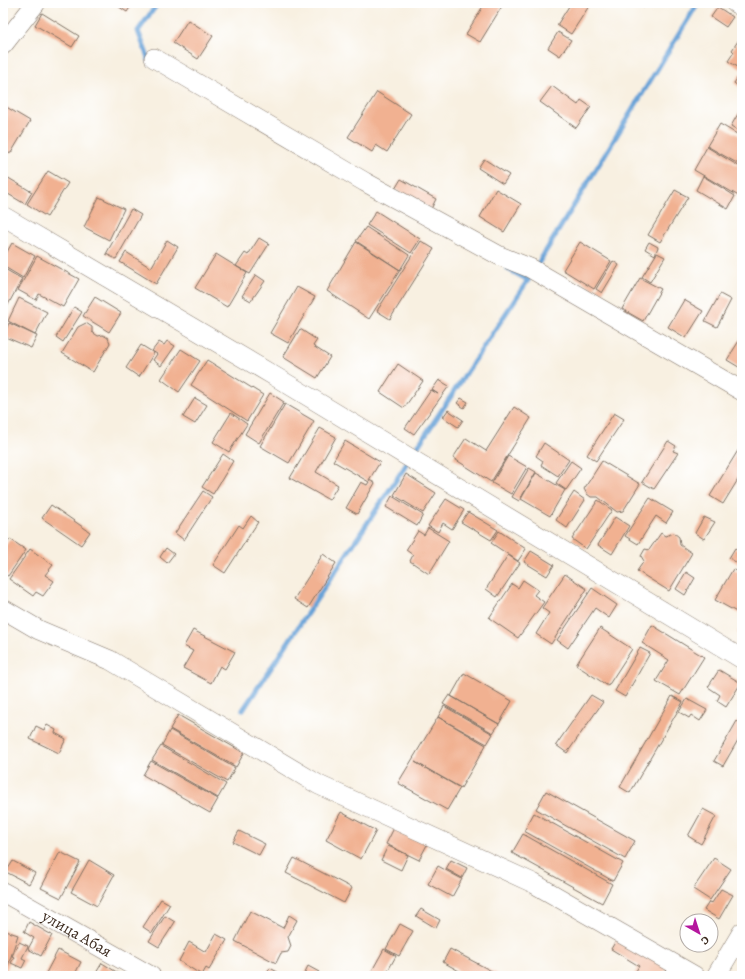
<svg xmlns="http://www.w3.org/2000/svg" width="745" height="979" viewBox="0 0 745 979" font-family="Alegreya,serif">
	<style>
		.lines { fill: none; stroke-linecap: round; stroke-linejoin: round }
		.stream { stroke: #67a2d7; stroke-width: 5 }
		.building { fill: #f1b191 }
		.street-casing { stroke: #7d6f62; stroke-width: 20 }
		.street { stroke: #fff; stroke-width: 19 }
		.labels { text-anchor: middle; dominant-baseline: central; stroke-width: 3; stroke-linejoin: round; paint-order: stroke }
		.street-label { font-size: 16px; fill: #3b2a1e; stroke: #fff }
	</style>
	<rect width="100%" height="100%" fill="#fff"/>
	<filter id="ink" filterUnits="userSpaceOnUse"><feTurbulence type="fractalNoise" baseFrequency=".025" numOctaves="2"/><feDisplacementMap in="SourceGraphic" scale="8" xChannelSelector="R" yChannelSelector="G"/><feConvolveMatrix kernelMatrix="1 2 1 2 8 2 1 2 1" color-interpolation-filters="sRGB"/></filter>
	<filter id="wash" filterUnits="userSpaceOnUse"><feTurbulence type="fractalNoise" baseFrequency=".012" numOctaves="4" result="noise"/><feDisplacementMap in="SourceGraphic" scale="16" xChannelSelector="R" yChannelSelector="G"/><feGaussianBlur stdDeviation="0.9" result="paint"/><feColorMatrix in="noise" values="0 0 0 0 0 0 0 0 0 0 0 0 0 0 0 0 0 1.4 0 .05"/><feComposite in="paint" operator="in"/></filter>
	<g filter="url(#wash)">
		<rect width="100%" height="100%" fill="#f8f0e1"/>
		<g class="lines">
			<g class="stream">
				<polyline points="149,60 138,31 158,3"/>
				<polyline points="508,269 528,280"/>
				<polyline points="412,455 528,280 698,3"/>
				<polyline points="243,710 408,462"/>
			</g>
		</g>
		<g id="blocks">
			<g class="building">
				<polygon points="113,3 133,3 127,12"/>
				<polygon points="485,3 504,3 480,42 466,34"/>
				<polygon points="571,3 591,3 571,34 557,25"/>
				<polygon points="636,3 648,3 644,8"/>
				<polygon points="718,7 733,17 726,27 711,17"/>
				<polygon points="42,13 79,36 72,47 35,25"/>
				<polygon points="188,20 213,36 198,59 173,43"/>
				<polygon points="558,32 571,40 560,56 548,48"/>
				<polygon points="742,35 742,68 741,69 728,61 734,52 732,50"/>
				<polygon points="742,72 742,89 734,83"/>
				<polygon points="552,86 578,105 581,100 591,107 576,128 540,102"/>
				<polygon points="377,92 411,114 387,152 376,145 372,152 348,137"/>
				<polygon points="3,105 30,121 11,153 5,154 3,153"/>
				<polygon points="742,107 742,133 731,126"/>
				<polygon points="720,124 742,137 742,166 707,146"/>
				<polygon points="707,147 742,168 742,198 694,170"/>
				<polygon points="484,159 509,175 503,184 478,168"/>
				<polygon points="48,171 68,183 47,217 27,204"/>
				<polygon points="5,176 32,192 25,204 3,191 3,179"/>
				<polygon points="703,176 735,196 728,209 696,190"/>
				<polygon points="401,179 436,199 431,209 395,189"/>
				<polygon points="496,189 521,204 504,232 480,217"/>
				<polygon points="675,190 688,197 660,242 648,235"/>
				<polygon points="99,197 124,209 109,240 84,227"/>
				<polygon points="131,209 141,215 116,259 106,254"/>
				<polygon points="376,211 420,239 411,253 367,225"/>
				<polygon points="366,227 409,255 400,270 356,241"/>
				<polygon points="259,238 269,244 250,274 236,266 245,253 248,255"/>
				<polygon points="167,240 178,247 156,284 120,262 126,252 151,268"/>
				<polygon points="421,241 434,249 390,319 377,311"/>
				<polygon points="356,242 400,270 369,319 327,291"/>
				<polygon points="580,242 611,261 594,289 563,270"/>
				<polygon points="649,242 658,247 655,255 645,249"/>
				<polygon points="12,243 35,256 23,278 3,266 3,259"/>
				<polygon points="657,253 665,257 650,282 642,277"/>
				<polygon points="216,254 247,273 227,307 195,288"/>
				<polygon points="37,256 79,279 63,307 39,294 36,300 18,290"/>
				<polygon points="613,261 619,265 602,293 596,289"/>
				<polygon points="3,268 22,279 3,314"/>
				<polygon points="256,275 265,281 251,301 242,296"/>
				<polygon points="640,278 661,289 643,321 622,309"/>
				<polygon points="297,287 315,297 288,343 270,333"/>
				<polygon points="720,294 731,300 717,327 705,321"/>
				<polygon points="95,297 121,313 109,332 83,316"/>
				<polygon points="19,298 47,312 35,335 8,321"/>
				<polygon points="684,300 703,311 686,338 668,327"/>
				<polygon points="74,307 82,312 63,342 56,337"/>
				<polygon points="9,323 37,336 31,348 3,336"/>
				<polygon points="86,323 92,327 92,332 98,336 103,335 108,338 110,343 93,372 62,353 78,327"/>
				<polygon points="300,329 317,340 313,346 330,357 317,378 283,357"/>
				<polygon points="742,336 742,369 727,360"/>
				<polygon points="167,341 175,346 161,366 153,360 157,354 152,351 159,342 164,345"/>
				<polygon points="141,345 154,353 139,377 126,368"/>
				<polygon points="181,349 200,361 179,392 161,379"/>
				<polygon points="207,360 263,395 247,421 191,385"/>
				<polygon points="398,364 423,381 404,408 380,392"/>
				<polygon points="439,380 449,386 414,434 405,428 431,390 438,394 432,390"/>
				<polygon points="270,393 284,402 259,443 245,434"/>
				<polygon points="195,398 207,405 195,424 183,417"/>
				<polygon points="461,398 468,402 464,408 457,403"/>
				<polygon points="285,404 314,421 289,463 260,446"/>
				<polygon points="514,407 531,418 491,482 453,458 466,438 486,451"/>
				<polygon points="448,410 463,420 458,427 443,417"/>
				<polygon points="231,413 247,424 229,452 213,442"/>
				<polygon points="614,413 624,419 596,461 587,455"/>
				<polygon points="320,428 336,437 316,472 338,485 329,500 290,478"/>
				<polygon points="345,441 380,462 369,480 375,483 357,514 346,508 361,482 367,485 369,482 333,461"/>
				<polygon points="668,441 676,446 673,451 678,453 654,489 642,482"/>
				<polygon points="544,443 569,460 558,476 541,465 543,461 536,456"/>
				<polygon points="742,444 742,473 723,504 710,496"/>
				<polygon points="223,454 233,461 213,494 202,487"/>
				<polygon points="508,456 527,467 511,494 492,483"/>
				<polygon points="571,461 581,468 566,490 556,483"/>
				<polygon points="602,461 640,484 623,511 617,512 598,497 591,497 587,494 584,489"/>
				<polygon points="529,468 536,472 519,501 512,497"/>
				<polygon points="536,473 565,490 550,516 521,499"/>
				<polygon points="406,474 436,493 423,513 394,495"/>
				<polygon points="203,491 212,497 184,540 175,533"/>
				<polygon points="574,492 585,500 567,528 556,520"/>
				<polygon points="392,496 423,515 417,526 386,507"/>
				<polygon points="650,498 673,512 666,523 656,516 638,544 625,536"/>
				<polygon points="446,499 464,510 452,529 443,523 438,532 428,526"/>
				<polygon points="598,500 612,510 586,549 572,539"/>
				<polygon points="51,505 90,532 81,545 42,518"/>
				<polygon points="468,512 498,530 491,540 461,522"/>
				<polygon points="251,516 258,522 225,573 213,565 239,525 243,528"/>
				<polygon points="615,517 629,526 612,554 598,545"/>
				<polygon points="704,517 715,522 704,539 695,533"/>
				<polygon points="428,528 449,541 429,574 410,561 413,555 406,550 418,531 424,535"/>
				<polygon points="499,531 526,549 518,561 491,543"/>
				<polygon points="661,533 665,536 674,533 679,537 680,545 692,553 669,591 637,571 644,561 641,556 645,549 649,550"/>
				<polygon points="10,539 26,550 8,576 4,574 3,575 3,549"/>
				<polygon points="166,548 174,554 167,563 160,557"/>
				<polygon points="735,548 742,553 742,566 729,558"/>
				<polygon points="30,549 53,565 45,575 54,581 43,596 36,592 33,596 9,579"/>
				<polygon points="531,551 554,565 547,576 524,562"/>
				<polygon points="323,554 336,563 308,608 294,599"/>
				<polygon points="508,555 520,563 497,597 486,589"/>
				<polygon points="733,569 742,574 742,615 715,600"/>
				<polygon points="686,572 695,578 685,595 676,589"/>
				<polygon points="565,574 587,589 551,644 536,634 549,613 542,608"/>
				<polygon points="523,580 538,590 534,595 544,602 518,638 489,618 512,584 518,588"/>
				<polygon points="592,588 617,605 609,618 595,608 568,648 557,640"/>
				<polygon points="652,625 704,657 680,695 656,681 669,660 642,643"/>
				<polygon points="742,625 742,635 737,633"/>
				<polygon points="600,628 632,649 608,686 576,665"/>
				<polygon points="193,630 235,652 225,669 220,666 211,683 183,668 193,651 184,646"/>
				<polygon points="640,648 650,653 625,697 615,691"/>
				<polygon points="719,670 741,683 726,707 717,701 720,695 708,687"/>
				<polygon points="464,673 512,701 499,724 451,696"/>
				<polygon points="449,695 499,724 493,733 443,704"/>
				<polygon points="591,695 603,702 567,753 556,745"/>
				<polygon points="672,696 683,702 630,793 620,787"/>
				<polygon points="687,699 707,710 700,721 691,715 689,718 679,712"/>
				<polygon points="444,706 493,734 487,744 438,717"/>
				<polygon points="178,715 244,753 236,767 170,729"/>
				<polygon points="438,717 486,745 461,788 415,762 460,788 447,810 398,783"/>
				<polygon points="737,721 742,724 742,733 723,766 714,761"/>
				<polygon points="47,725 56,730 55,733 66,739 59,753 30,739 36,726 44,730"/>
				<polygon points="170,730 235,768 227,782 162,745"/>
				<polygon points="161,746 226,784 218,798 152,760"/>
				<polygon points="151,761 218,799 210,813 143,775"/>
				<polygon points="546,791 635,841 625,859 536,809"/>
				<polygon points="703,809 716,816 701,844 688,836"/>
				<polygon points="341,812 376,831 361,859 326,840"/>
				<polygon points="534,813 623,863 613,881 524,831"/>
				<polygon points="396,824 429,841 419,860 386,844"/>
				<polygon points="239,831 265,844 259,855 233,842"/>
				<polygon points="523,834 612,884 602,903 512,853"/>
				<polygon points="388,846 408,855 401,870 381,860"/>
				<polygon points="60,852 80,862 61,898 41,888"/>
				<polygon points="294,858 352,888 344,903 286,873"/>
				<polygon points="714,858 731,869 710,900 693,889"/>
				<polygon points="89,860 114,875 97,906 71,892"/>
				<polygon points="451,860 467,868 462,878 446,869"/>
				<polygon points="13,861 35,873 29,884 6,872"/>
				<polygon points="438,866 462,879 452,897 428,884"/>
				<polygon points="721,889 733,895 719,919 704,910 709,902 712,903"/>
				<polygon points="161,899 170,904 152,933 143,927"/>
				<polygon points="421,909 440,920 436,928 416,916"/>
				<polygon points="250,911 283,928 289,915 297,920 288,937 291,946 288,952 281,953 276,963 235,941"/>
				<polygon points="165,916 175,922 159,947 149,941"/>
				<polygon points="29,922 52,935 41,956 28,949 34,938 24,932"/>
				<polygon points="400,924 413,931 399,956 386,949"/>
				<polygon points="3,930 18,935 6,972 3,972"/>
				<polygon points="216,934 227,940 209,970 206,968 202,975 179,961 189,942 206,952"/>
				<polygon points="620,934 669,965 662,976 633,976 639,966 611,949"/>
				<polygon points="19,942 28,946 22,958 26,960 22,968 11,963 14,957 12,956"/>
				<polygon points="384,949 396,956 385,976 369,976"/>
				<polygon points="450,949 501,976 468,976 443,962"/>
				<polygon points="58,950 81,962 74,976 45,975"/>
				<polygon points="102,963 123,976 100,976 96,973"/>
				<polygon points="308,966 319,972 316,976 303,976"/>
				<polygon points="270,968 285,976 265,976"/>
			</g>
		</g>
	</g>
	<g filter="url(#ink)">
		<use href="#blocks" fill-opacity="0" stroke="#7d6f62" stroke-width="1"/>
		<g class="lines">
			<g class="street-casing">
				<g id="street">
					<polyline points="735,3 742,7"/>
					<polyline points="3,45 36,3"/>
					<polyline points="154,58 365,182 500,256 530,268 742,391"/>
					<polyline points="3,216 276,377 742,659"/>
					<polyline points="3,609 39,630 110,660 319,785 533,883 695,976"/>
					<path id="s1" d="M3 892 151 976"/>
					<polyline points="716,976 742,932"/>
				</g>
			</g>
			<use href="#street" class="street"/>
		</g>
	</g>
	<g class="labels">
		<g class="street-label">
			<text stroke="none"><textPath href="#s1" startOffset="85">улица Абая</textPath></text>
		</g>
	</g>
	<rect width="745" height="979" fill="none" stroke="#fff" stroke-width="16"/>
	<g transform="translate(699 933) rotate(141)"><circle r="19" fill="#ffffff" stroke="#b1aaa5"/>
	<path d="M0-3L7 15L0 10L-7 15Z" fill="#b5179e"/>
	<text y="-6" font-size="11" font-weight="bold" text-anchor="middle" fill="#3b2a1e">С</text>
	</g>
</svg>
